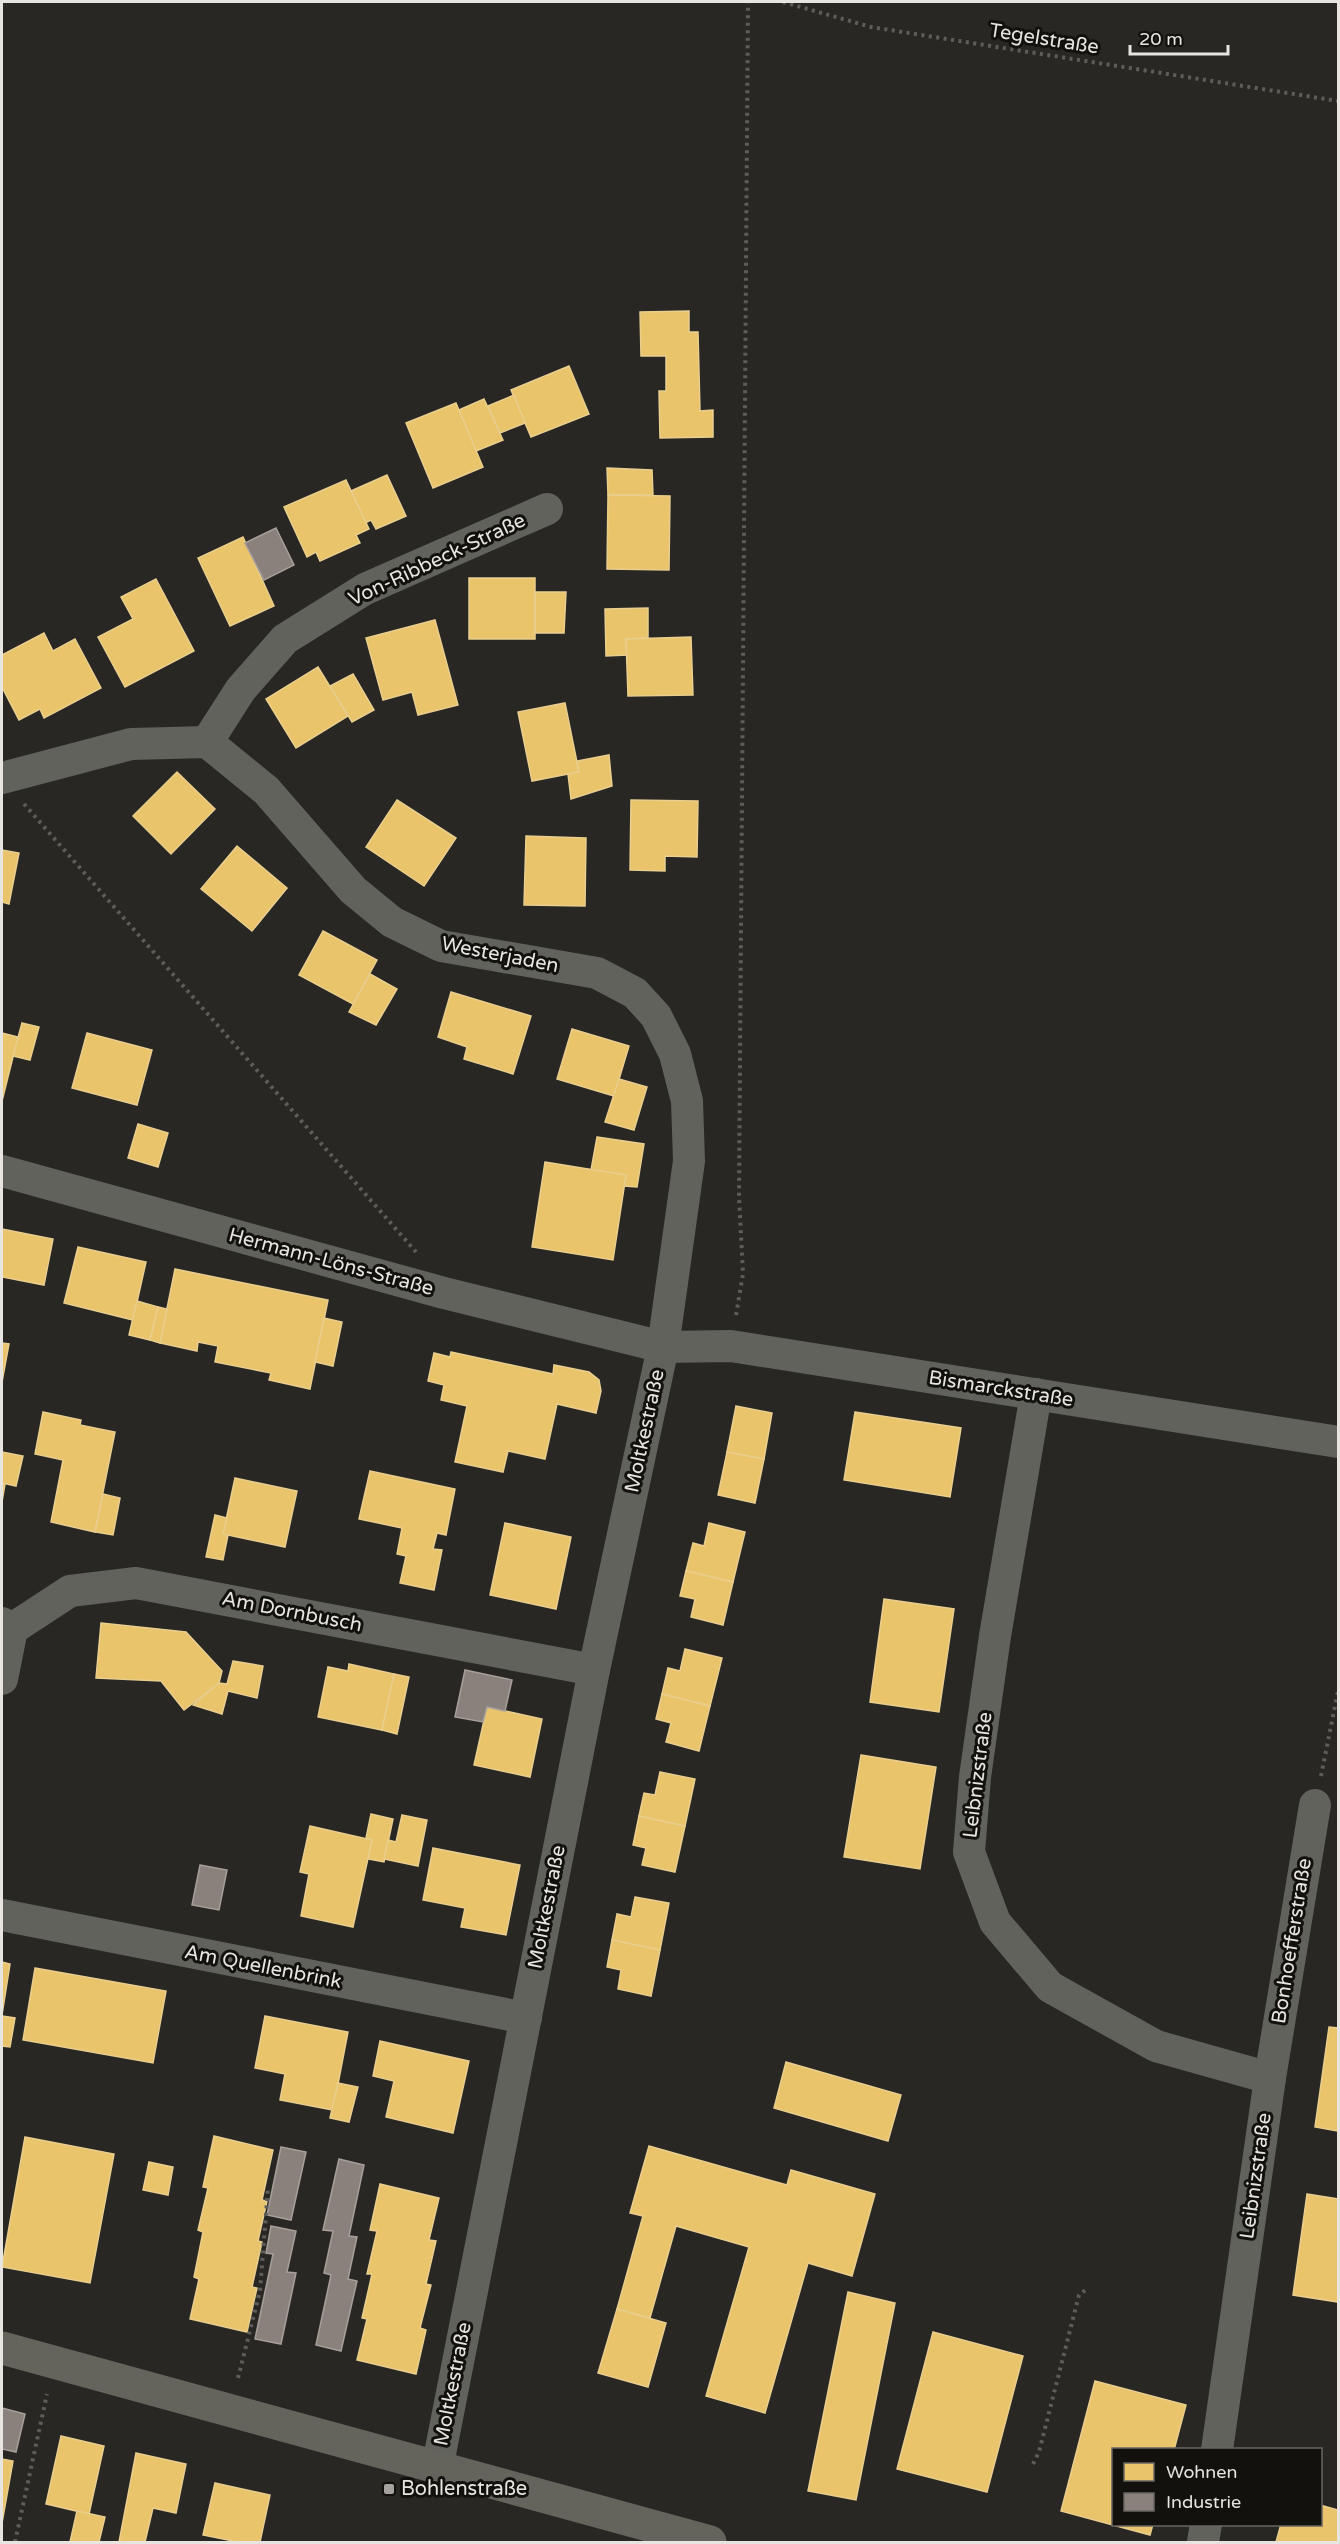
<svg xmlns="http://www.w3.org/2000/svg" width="1340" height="2544" viewBox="0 0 1340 2544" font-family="'Varela Round',sans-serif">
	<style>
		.homes { fill: #e9c46a; stroke: #e9ce8e; stroke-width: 1.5 }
		.industry { fill: #8a817c; stroke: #a69f9a; stroke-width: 1.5 }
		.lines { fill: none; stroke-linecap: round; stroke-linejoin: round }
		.path { stroke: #5e5d5a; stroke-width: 4; stroke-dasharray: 3 4.5; stroke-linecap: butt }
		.street { stroke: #61625b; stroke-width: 32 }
		.secondary { stroke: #64645d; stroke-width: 33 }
		.poi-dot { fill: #a5a29f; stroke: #12110e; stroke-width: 2 }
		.labels { text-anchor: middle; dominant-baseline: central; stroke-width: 6; stroke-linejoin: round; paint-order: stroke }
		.street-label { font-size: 20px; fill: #e8e5e1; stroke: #12110e }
		.poi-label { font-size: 20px; fill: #e8e5e1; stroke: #12110e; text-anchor: start }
	</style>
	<rect width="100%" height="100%" fill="#292724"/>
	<g class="homes">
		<polygon points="689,311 689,332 698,332 700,411 713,410 713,437 660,438 659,391 666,391 666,356 641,356 640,312"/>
		<polygon points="569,366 589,414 531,437 511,390"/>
		<polygon points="514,395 525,423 500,433 488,406"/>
		<polygon points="484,399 503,440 476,451 459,410"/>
		<polygon points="456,403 483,467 433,488 406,423"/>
		<polygon points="607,468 652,470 653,495 608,495"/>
		<polygon points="387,475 406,516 376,529 371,520 365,523 351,491"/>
		<polygon points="346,480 369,529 356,535 360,543 320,561 316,552 307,557 284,507"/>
		<polygon points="608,495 670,496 669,570 607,569"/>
		<polygon points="243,537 274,606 230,626 198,558"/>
		<rect x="469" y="578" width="66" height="61"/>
		<polygon points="156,579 194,651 125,687 98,637 133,619 121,597"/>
		<polygon points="535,592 566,592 564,633 535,633"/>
		<polygon points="648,608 648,638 626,639 627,655 606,656 605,609"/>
		<polygon points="435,620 458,705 418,715 412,692 383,700 366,638"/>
		<polygon points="44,633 53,651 75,639 101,688 44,718 40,709 19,720 2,687 2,655"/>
		<polygon points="691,637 693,695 628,696 626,639"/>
		<polygon points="318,667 348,716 296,748 266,699"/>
		<polygon points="353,674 374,710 352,722 330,686"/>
		<polygon points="565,703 579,772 532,781 518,712"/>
		<polygon points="609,755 612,786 571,799 568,774 579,772 577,761"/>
		<polygon points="177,772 215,809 171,854 133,816"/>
		<polygon points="397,800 456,838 424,886 366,847"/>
		<polygon points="631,800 698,801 697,857 665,856 665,871 630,870"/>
		<polygon points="526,836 586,838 585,906 524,905"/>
		<polygon points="237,846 287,888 252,931 201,889"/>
		<polygon points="2,850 19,853 9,904 2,902"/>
		<polygon points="323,931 377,960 353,1004 299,975"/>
		<polygon points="370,974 397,989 376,1025 349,1012"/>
		<polygon points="451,992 531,1016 513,1074 464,1059 467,1047 438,1037"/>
		<polygon points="22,1023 39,1027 30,1060 13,1056"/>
		<polygon points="572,1029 629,1046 614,1096 557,1079"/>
		<polygon points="2,1033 18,1037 2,1101"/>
		<polygon points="87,1033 152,1050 137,1105 72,1088"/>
		<polygon points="619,1079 647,1087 634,1130 605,1122"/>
		<polygon points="138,1124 168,1133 158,1167 128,1158"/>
		<polygon points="597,1137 644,1144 637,1187 624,1186 626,1175 591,1170"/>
		<polygon points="545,1162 626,1175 613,1260 532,1247"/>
		<polygon points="2,1229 53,1239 44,1285 2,1277"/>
		<polygon points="78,1247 146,1262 133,1320 64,1303"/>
		<polygon points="175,1269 328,1300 310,1389 269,1380 271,1373 215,1362 218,1346 198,1342 197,1351 160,1343"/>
		<polygon points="137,1301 158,1307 150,1340 129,1335"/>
		<polygon points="158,1307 167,1309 160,1343 150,1340"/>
		<polygon points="324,1318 342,1322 333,1366 315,1362"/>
		<polygon points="2,1343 9,1344 2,1382"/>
		<polygon points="451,1352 553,1374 554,1365 589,1372 599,1380 601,1391 596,1413 557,1404 545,1459 508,1451 503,1472 455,1462 467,1406 441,1400 444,1385 428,1381 434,1353 450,1357"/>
		<polygon points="736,1406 772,1413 764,1459 727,1452"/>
		<polygon points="43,1412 81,1420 80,1425 115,1432 95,1532 51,1522 63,1460 35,1454"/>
		<polygon points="855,1412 961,1428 950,1497 844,1480"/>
		<polygon points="2,1452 23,1456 16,1486 2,1483"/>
		<polygon points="727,1452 764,1459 755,1503 718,1495"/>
		<polygon points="370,1471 455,1489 446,1535 437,1533 433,1549 442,1550 434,1590 400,1583 406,1556 397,1554 402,1528 359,1519"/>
		<polygon points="235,1478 297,1491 285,1547 223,1534"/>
		<polygon points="2,1483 5,1484 2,1502"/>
		<polygon points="103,1494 120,1498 113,1535 95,1532"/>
		<polygon points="215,1515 227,1518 223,1534 228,1535 223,1560 206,1557"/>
		<polygon points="505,1523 571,1537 556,1609 490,1595"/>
		<polygon points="709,1523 745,1532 733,1582 686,1571 693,1543 704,1546"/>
		<polygon points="686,1571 733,1582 723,1625 691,1617 695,1599 680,1596"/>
		<polygon points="884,1599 954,1609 939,1712 870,1702"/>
		<polygon points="101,1623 186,1632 222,1671 219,1683 184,1710 161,1681 96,1678"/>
		<polygon points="685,1649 722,1658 710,1706 662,1694 668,1668 680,1671"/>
		<polygon points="233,1661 263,1666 257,1698 228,1691 222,1714 193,1705 219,1683 227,1684"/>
		<polygon points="349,1664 394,1674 382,1730 318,1717 328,1667 348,1671"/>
		<polygon points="394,1674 409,1677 397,1734 382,1730"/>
		<polygon points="662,1694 710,1706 699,1751 666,1742 671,1723 656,1719"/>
		<polygon points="487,1707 542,1719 530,1777 474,1765"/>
		<polygon points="861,1755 936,1767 920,1869 844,1857"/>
		<polygon points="660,1772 695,1779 685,1826 639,1816 644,1793 655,1795"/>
		<polygon points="371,1814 393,1819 384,1862 368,1859 372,1840 366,1838"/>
		<polygon points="402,1815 427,1820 418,1866 384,1859 388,1840 396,1842"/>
		<polygon points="639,1816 685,1826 675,1872 642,1865 646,1848 633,1845"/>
		<polygon points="310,1826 372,1840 353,1927 301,1916 309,1874 300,1872"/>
		<polygon points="433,1848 520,1865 506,1935 461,1927 465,1908 423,1900"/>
		<polygon points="635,1897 669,1903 660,1950 612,1940 617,1914 631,1917"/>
		<polygon points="612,1940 660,1950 651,1996 618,1989 621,1970 607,1967"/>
		<polygon points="2,1962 10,1964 2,2015"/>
		<polygon points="35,1968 166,1991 153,2063 23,2040"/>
		<polygon points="2,2016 15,2018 10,2047 2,2046"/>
		<polygon points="265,2016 348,2032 333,2110 280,2100 285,2074 255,2068"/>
		<polygon points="1329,2027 1338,2028 1338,2131 1315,2127"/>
		<polygon points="380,2041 469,2061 453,2133 386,2117 394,2081 373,2076"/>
		<polygon points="786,2062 901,2095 888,2141 774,2108"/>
		<polygon points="338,2083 358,2087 349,2122 330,2118"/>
		<polygon points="214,2136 273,2150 262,2200 267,2201 258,2241 262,2242 252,2287 257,2288 247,2332 190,2319 199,2279 194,2277 203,2232 198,2230 208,2188 203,2187"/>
		<polygon points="25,2137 114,2154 90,2283 2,2267"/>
		<polygon points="649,2146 787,2185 791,2170 875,2194 852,2276 808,2263 765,2413 706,2396 749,2247 676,2226 650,2318 617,2309 643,2216 630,2213"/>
		<polygon points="149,2162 173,2167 168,2195 143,2190"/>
		<polygon points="380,2184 439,2198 429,2240 436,2241 426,2284 431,2285 420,2328 426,2330 416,2374 357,2360 367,2319 362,2318 372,2274 367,2274 377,2231 370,2230"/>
		<polygon points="1307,2194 1338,2199 1338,2302 1293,2295"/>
		<polygon points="848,2292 895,2303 856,2500 808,2491"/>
		<polygon points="617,2309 666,2323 648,2387 598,2373"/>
		<polygon points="933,2332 1023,2356 987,2492 897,2469"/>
		<polygon points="1095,2381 1186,2405 1174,2450 1114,2450 1114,2524 1153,2524 1150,2535 1061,2511"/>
		<polygon points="61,2436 104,2446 89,2514 46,2504"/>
		<polygon points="136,2453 186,2464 176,2513 153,2508 145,2542 119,2542"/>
		<polygon points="2,2459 13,2461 2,2523"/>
		<polygon points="215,2483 270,2495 260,2542 238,2542 203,2535"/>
		<polygon points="1320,2505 1338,2510 1338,2542 1276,2542 1281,2524 1320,2524"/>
		<polygon points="77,2511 105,2517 99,2542 70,2542"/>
	</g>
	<g class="industry">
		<polygon points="276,528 294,565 264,580 245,543"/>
		<polygon points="465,1670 512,1680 505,1711 487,1707 483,1722 455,1717"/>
		<polygon points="200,1865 227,1870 219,1910 192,1905"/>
		<polygon points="281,2147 306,2152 291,2220 267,2215"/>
		<polygon points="339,2159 364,2165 349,2236 357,2237 348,2279 357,2281 341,2351 316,2345 331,2275 324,2273 333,2231 323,2230"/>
		<polygon points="271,2226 296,2231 287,2272 296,2273 281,2344 255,2339 273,2254 266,2253"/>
		<polygon points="2,2408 25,2414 16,2452 2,2449"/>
	</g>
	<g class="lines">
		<g class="path">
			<polyline points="783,2 871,27 1338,101"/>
			<polyline points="24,804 416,1252"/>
			<polyline points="736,1315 743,1274 739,1197 748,2"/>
			<polyline points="1321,1776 1338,1691"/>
			<polyline points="238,2378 260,2291 268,2188"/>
			<polyline points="1033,2464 1039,2452 1079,2295 1087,2289"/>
			<polyline points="15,2542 47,2394"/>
		</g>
		<g class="street">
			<polyline points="207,742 241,689 285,639 365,589 547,509"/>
			<polyline points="2,778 131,744 207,742 266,790 353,890 392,922 441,946 597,973 635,993 656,1016 675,1054 687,1101 689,1161 663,1347 594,1670 437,2469"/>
			<polyline points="2,1171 444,1293 663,1347 731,1346 1338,1442"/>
			<polyline points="1036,1394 995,1636 975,1777 969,1852 995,1922 1050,1987 1156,2046 1270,2078 1217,2450"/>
			<polyline points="2,1623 12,1629 70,1591 136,1583 594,1670"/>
			<polyline points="2,1679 12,1629"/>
			<polyline points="2,1915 526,2018"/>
			<polyline points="1270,2078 1315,1805"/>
			<polyline points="1203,2542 1206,2524"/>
		</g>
		<polyline class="secondary" points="2,2348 710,2542"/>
	</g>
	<rect class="poi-dot" x="383" y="2483" width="12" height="12" rx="3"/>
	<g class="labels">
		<g class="street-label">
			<text transform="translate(1044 39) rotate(9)">Tegelstraße</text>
			<text transform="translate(437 560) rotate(-25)">Von-Ribbeck-Straße</text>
			<text transform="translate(500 955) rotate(11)">Westerjaden</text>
			<text transform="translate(331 1262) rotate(15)">Hermann-Löns-Straße</text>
			<text transform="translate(1001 1389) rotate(9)">Bismarckstraße</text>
			<text transform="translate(645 1431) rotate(-78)">Moltkestraße</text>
			<text transform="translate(292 1612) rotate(11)">Am Dornbusch</text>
			<text transform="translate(978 1775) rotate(-83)">Leibnizstraße</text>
			<text transform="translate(547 1907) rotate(-79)">Moltkestraße</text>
			<text transform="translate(1292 1941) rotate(-81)">Bonhoefferstraße</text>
			<text transform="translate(263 1967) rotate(11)">Am Quellenbrink</text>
			<text transform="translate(1256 2176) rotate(-82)">Leibnizstraße</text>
			<text transform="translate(453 2384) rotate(-79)">Moltkestraße</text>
		</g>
		<g class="poi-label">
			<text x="401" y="2489">Bohlenstraße</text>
		</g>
	</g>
	<rect width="1340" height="2544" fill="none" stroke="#e8e5e1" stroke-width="6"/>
	<rect x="1112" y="2448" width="210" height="78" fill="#12110e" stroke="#686662" stroke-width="1.5"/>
	<rect x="1124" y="2463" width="30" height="18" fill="#e9c46a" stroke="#686662" stroke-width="1.5"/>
	<text x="1166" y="2478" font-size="18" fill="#e8e5e1">Wohnen</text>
	<rect x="1124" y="2493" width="30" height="18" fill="#8a817c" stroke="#686662" stroke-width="1.5"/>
	<text x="1166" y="2508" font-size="18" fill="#e8e5e1">Industrie</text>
	<path d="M1130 45v9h98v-9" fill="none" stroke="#e8e5e1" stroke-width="3"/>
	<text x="1139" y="45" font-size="18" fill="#e8e5e1" stroke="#12110e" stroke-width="4.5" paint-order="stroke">20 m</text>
</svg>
